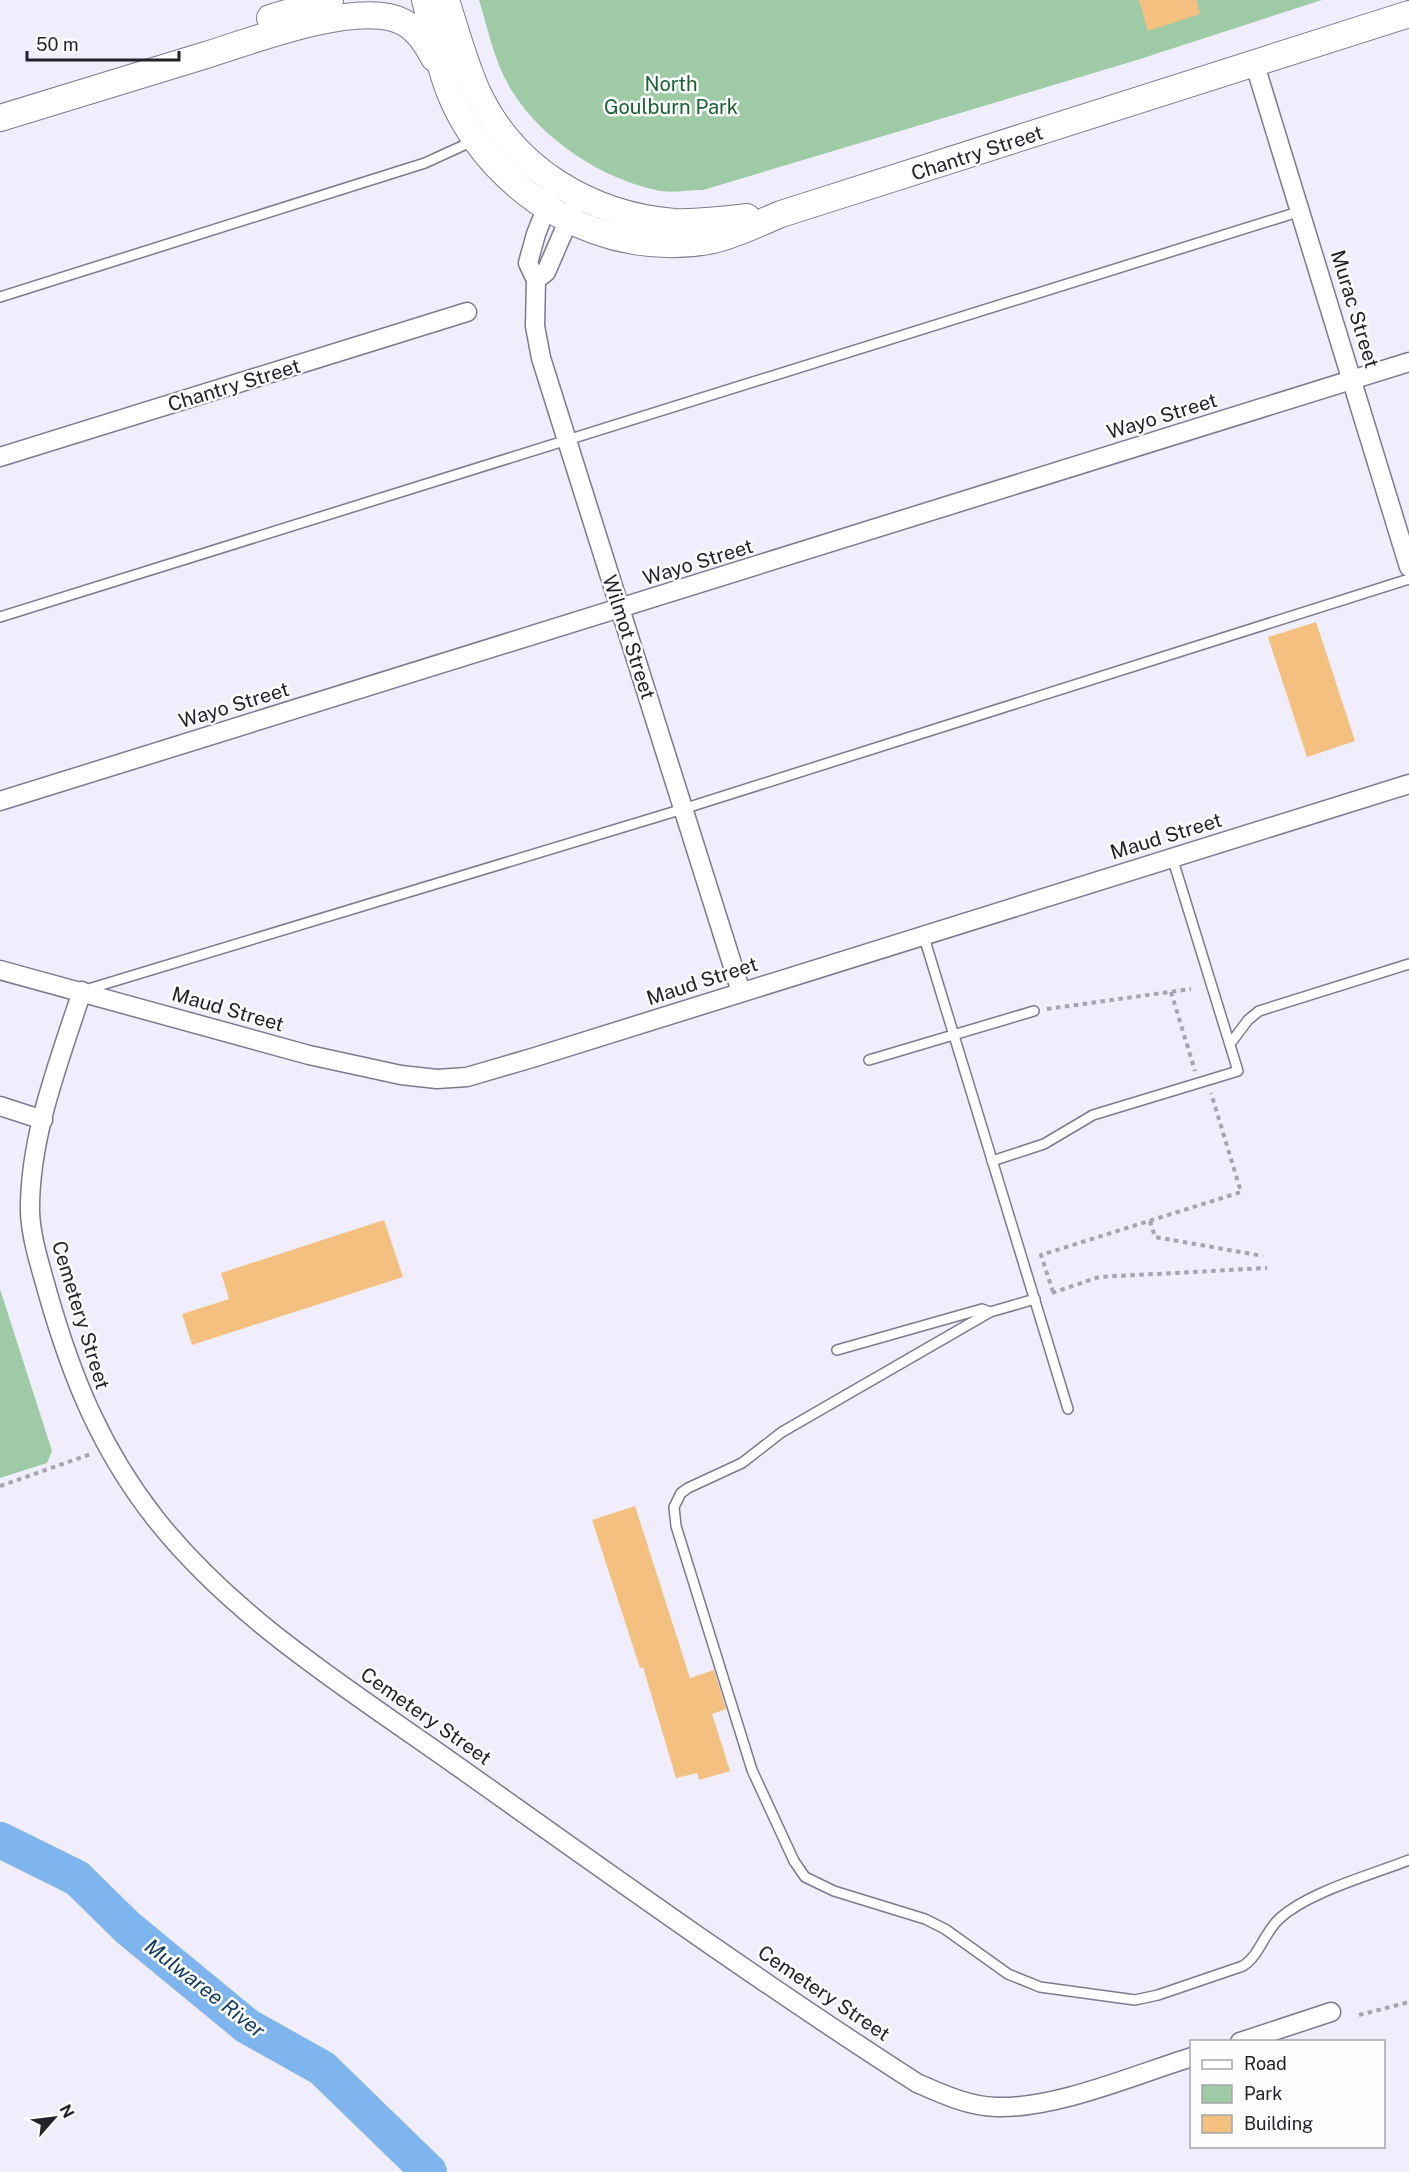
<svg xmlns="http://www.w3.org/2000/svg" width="1409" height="2172" viewBox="0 0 1409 2172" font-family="'Public Sans',sans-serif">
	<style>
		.green { fill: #9ecba6 }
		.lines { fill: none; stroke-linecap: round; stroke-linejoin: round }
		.river { stroke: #7eb5ef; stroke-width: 36 }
		.building { fill: #f4c07f }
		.service-casing { stroke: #7d798f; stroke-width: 12 }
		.minor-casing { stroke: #7d798f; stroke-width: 21 }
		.secondary-casing { stroke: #7d798f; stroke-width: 28 }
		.path { stroke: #a6a4b1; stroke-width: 4; stroke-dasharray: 4.5 4.5; stroke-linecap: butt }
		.service { stroke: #fff; stroke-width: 9 }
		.minor { stroke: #fff; stroke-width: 18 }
		.secondary { stroke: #fff; stroke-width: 26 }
		.labels { text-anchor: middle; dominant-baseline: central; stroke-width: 5; stroke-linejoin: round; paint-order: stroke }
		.park-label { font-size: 20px; fill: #196130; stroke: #fdfdfd }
		.street-label { font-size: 20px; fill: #23212a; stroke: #fdfdfd }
		.water-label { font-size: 21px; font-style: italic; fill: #133a60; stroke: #fdfdfd }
	</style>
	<rect width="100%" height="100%" fill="#f0eefc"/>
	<g class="green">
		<path d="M479 0H1322L1137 60 703 190C690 190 674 193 661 191 605 181 542 140 512 91 495 65 488 29 479 0Z"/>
		<polygon points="0,1289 52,1451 47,1463 0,1478"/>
	</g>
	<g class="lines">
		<polyline class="river" points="0,1840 77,1878 128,1928 247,2026 322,2068 429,2172"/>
	</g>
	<g class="building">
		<polygon points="1139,0 1196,0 1200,14 1148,31"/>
		<polygon points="1316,622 1355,741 1307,757 1268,637"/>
		<polygon points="384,1220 403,1277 192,1345 182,1314 229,1299 221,1273"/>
		<polygon points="635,1506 690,1678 714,1670 726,1709 712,1714 730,1771 699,1780 697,1773 676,1778 643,1667 640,1668 592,1520"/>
	</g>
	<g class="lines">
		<g class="service-casing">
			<g id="service">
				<polyline points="0,297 425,163 473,141"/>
				<polyline points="0,617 1301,211"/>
				<polyline points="923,934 1068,1409"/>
				<polyline points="85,990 683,809 1409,579"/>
				<polyline points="1230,1044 1248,1020 1259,1011 1409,964"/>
				<polyline points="869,1060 1034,1011"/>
				<polyline points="992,1161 1044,1144 1093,1115 1238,1071 1172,857"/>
				<path d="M990 1312 782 1432 742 1463 688 1488 681 1493 674 1507 676 1526 752 1770 794 1861 805 1877 834 1891 925 1919 945 1929 1008 1974 1040 1987 1135 2000 1158 1995 1243 1966C1260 1955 1264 1933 1279 1919 1308 1892 1371 1875 1409 1860"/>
				<polyline points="837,1350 982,1309 990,1312 1035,1299"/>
			</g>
		</g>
		<g class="minor-casing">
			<g id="minor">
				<polyline points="1255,65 1409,567"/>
				<polyline points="551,196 536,234 528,263 536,280 535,326 541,358 741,992"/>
				<polyline points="536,280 546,272 579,196"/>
				<polyline points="0,457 467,312"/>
				<polyline points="0,801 1409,362"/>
				<polyline points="0,970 309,1055 401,1075 437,1079 467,1077 532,1058 1409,784"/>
				<path d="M82 991C59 1062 29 1137 30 1212 31 1239 41 1268 48 1294 72 1378 101 1449 155 1518 236 1621 355 1693 460 1768 611 1875 761 1983 917 2083 942 2094 968 2106 996 2107 1056 2109 1134 2075 1192 2057"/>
				<polyline points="0,1106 43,1120"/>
				<polyline points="1240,2042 1331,2012"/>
			</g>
		</g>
		<g class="secondary-casing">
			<g id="secondary">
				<path d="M425 0C434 33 439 69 453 100 496 197 607 262 713 240 736 235 759 223 781 214L1409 14"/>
				<path d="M446 0C456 31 464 62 477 91 513 169 590 215 674 222 699 223 723 220 747 217"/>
				<polyline points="270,18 330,0"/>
				<path d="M0 118C69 97 137 76 206 55 254 40 340 7 389 17 412 22 423 37 434 58"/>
			</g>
		</g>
		<g class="path">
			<polyline points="1171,992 1195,1071"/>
			<polyline points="1047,1009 1191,989"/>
			<polyline points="1150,1221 1155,1237 1263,1256"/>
			<polyline points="1053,1292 1041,1255 1241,1192 1211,1093"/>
			<polyline points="1052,1293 1099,1277 1267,1268"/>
			<polyline points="0,1486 91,1454"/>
			<polyline points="1359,2015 1409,2002"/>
		</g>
		<use href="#service" class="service"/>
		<use href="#minor" class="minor"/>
		<use href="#secondary" class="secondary"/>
	</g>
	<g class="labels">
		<g class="park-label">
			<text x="671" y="84">North<tspan x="671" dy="23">Goulburn Park</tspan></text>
		</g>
		<g class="street-label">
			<text transform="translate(977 153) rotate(-18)">Chantry Street</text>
			<text transform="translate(1355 309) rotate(73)">Murac Street</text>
			<text transform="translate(234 385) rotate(-17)">Chantry Street</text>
			<text transform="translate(1162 416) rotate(-17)">Wayo Street</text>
			<text transform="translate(698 562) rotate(-17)">Wayo Street</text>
			<text transform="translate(629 637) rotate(72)">Wilmot Street</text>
			<text transform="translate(234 705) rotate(-17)">Wayo Street</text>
			<text transform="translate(1166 836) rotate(-17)">Maud Street</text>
			<text transform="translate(702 981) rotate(-18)">Maud Street</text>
			<text transform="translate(228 1009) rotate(16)">Maud Street</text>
			<text transform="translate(81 1315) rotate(73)">Cemetery Street</text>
			<text transform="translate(426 1716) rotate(35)">Cemetery Street</text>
			<text transform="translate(824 1993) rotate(34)">Cemetery Street</text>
		</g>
		<g class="water-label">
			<text transform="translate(205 1988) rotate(38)">Mulwaree River</text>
		</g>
	</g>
	<rect x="1190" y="2040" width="195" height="108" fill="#fdfdfd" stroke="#a6a5a9" stroke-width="1.5"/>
	<rect x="1202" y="2060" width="30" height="9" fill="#ffffff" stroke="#a6a5a9" stroke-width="1.5"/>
	<text x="1244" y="2070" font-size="18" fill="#23212a">Road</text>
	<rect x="1202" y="2085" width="30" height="18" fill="#9ecba6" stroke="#a6a5a9" stroke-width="1.5"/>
	<text x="1244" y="2100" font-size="18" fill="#23212a">Park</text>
	<rect x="1202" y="2115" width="30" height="18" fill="#f4c07f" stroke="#a6a5a9" stroke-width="1.5"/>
	<text x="1244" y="2130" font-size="18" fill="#23212a">Building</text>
	<g transform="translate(54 2118) rotate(62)" stroke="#fdfdfd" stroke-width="4.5" paint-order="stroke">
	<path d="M0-4.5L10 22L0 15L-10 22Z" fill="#23212a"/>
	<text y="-9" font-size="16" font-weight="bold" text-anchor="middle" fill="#23212a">N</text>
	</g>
	<path d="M27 51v9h152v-9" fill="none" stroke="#23212a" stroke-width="3"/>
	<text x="36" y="51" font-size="18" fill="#23212a" stroke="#fdfdfd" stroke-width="4.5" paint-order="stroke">50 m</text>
</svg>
